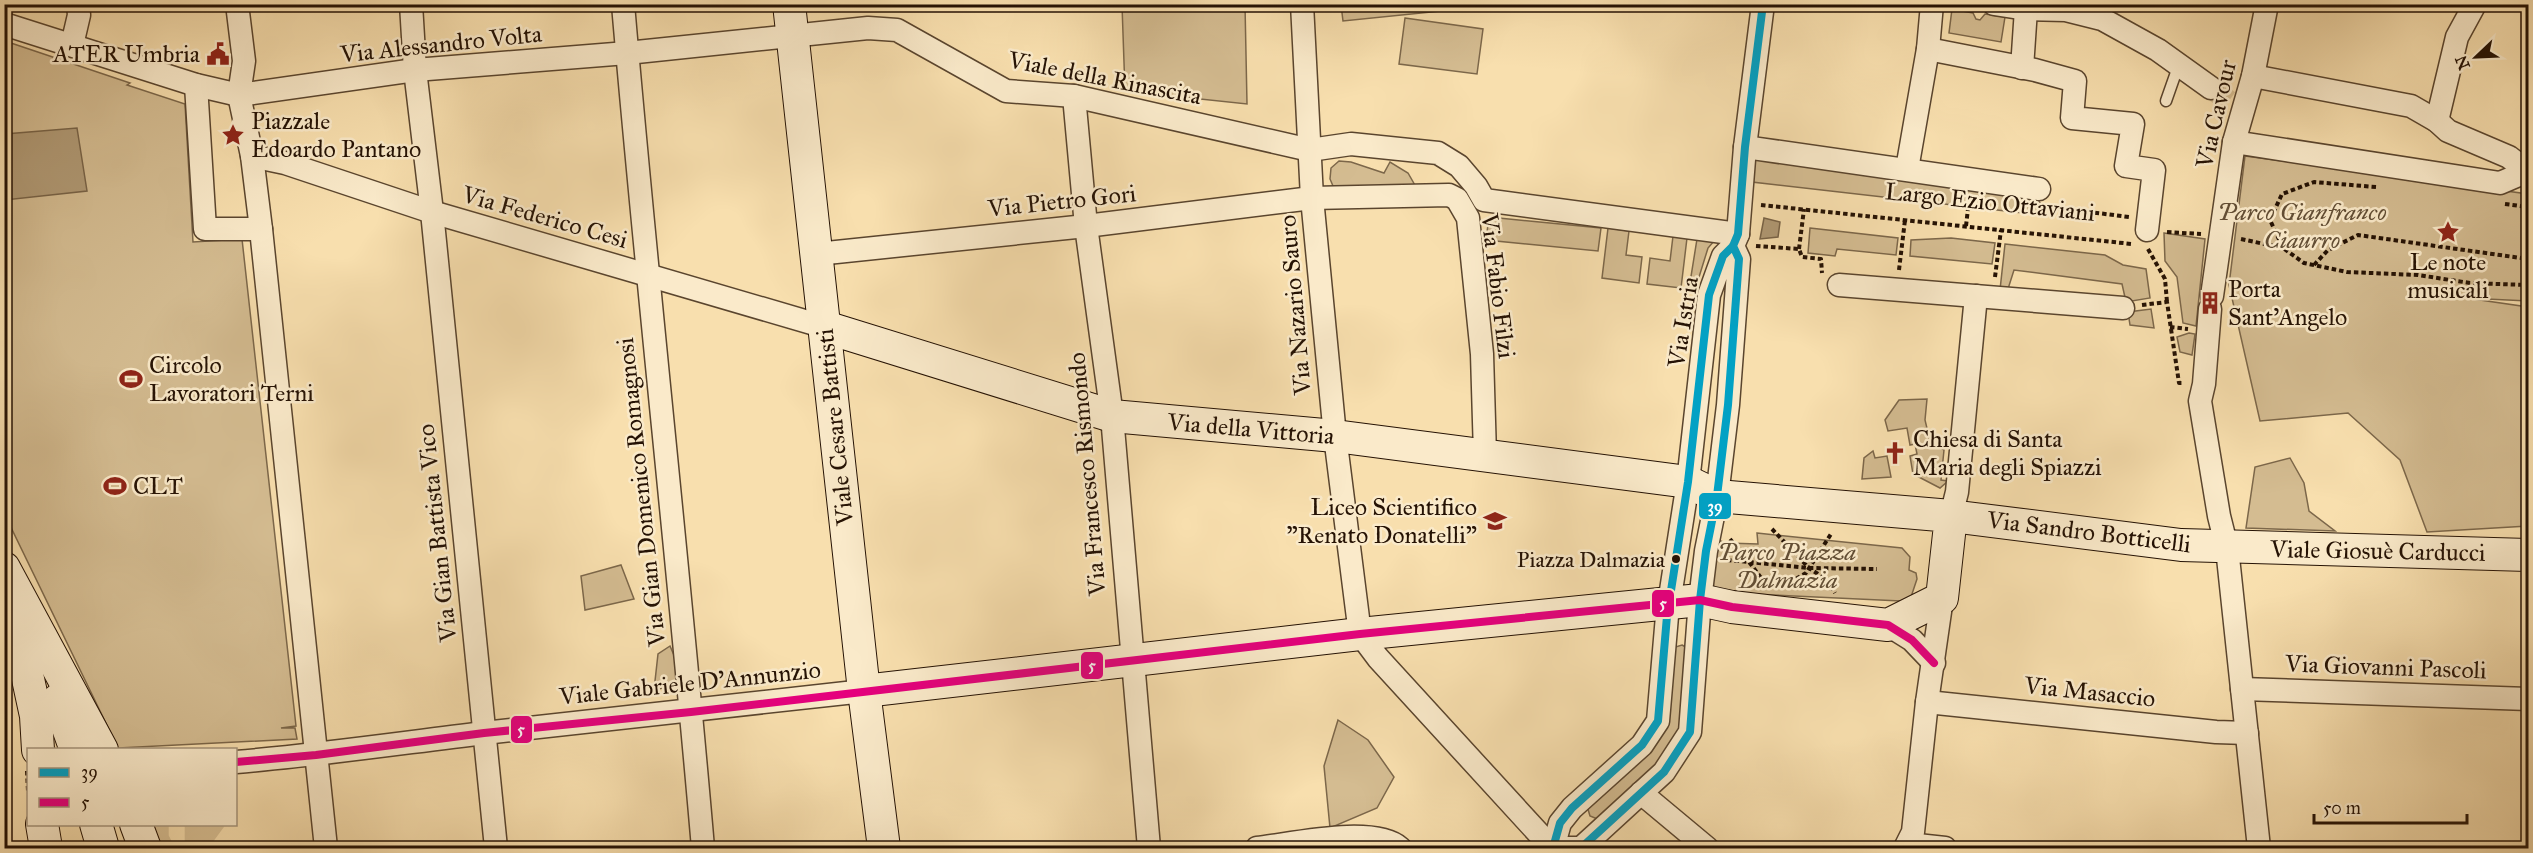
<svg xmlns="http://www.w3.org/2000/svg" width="2533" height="853" viewBox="0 0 2533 853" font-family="'IM FELL Great Primer',serif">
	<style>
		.green { fill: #d4bc91; stroke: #7c674a; stroke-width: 1.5 }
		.water { fill: #b09974; stroke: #786347; stroke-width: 1.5 }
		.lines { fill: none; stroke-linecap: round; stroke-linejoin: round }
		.street-tunnel { stroke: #d8c094; stroke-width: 22; stroke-dasharray: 22 11; stroke-linecap: butt }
		.secondary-tunnel { stroke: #d8c094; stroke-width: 32; stroke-dasharray: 32 16; stroke-linecap: butt }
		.lane-casing { stroke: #5a452e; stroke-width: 13 }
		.street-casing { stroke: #5a452e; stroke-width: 25 }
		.secondary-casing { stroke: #251204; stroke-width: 34 }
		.path { stroke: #251204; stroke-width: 4; stroke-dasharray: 4.5 3; stroke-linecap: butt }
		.lane { stroke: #faeaca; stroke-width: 10 }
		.street { stroke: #faeaca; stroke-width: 22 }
		.secondary { stroke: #faeaca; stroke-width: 32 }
		.bus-1-casing { stroke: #faeaca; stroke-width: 12 }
		.bus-2-casing { stroke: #faeaca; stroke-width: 12 }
		.bus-1 { stroke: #02a1c4; stroke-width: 8 }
		.bus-2 { stroke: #e5007d; stroke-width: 8 }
		.bus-dot { fill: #251204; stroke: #faeaca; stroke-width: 2 }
		.labels { text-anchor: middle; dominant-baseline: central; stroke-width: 5; stroke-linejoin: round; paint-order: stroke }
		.bus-label { font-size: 22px; fill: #251204; stroke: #faeaca; text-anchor: end }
		.street-label { font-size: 24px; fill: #251204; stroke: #faeaca }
		.poi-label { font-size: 24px; fill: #251204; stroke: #faeaca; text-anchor: start }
		.park-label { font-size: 24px; font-style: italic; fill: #624e35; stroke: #faeaca }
		.line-badge { stroke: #faeaca; stroke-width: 2 }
		.badge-label { font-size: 16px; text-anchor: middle; font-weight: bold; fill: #fff }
	</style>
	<rect width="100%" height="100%" fill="#f8dfae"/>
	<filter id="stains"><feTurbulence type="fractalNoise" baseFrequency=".00333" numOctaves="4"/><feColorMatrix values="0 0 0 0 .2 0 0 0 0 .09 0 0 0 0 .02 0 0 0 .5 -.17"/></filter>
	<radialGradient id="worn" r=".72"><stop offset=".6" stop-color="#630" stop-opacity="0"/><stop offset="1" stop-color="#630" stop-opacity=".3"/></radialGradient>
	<g class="green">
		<polygon points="1122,5 1245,5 1247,104 1125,91"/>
		<polygon points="1341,5 1341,4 1500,5 1343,21"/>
		<polygon points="1952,9 1973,13 1976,19 1980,20 1985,14 2005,17 2001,42 1949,33"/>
		<polygon points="1405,18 1483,29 1477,74 1399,64"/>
		<polygon points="5,41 130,83 127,85 185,104 193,242 242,239 296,726 281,728 295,728 297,739 118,748 5,515"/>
		<polygon points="2245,156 2528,194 2528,301 2466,298 2528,307 2528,526 2427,532 2400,460 2348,413 2260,421 2229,285"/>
		<polygon points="1755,158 2032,192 2041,204 2041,215 1752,182"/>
		<polygon points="1339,161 1351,162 1384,173 1390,162 1408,173 1416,187 1337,188 1333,186 1330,179 1331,168"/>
		<polygon points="1489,217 1601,228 1598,251 1486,240"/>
		<polygon points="1608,228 1629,231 1626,255 1642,257 1639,283 1602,278"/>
		<polygon points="1810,228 1898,238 1896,255 1837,249 1835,256 1808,253"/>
		<polygon points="2164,233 2205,239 2196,326 2183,323 2177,277 2165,261"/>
		<polygon points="1673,236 1687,238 1681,288 1647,284 1650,258 1670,261"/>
		<polygon points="1951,238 1995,243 1992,264 1910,256 1911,240"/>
		<polygon points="1697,239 1714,241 1708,248 1695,290 1689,289"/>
		<polygon points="2005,244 2105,255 2123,265 2146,269 2150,298 2126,302 2122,284 2014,270 2007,292 2000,290"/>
		<polygon points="2151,309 2154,328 2130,325 2128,312"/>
		<polygon points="2189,333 2195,334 2192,355 2180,352 2177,337"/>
		<polygon points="1927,399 1925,420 1930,441 1944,450 1941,480 1948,481 1940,488 1913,474 1910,456 1917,454 1915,444 1910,445 1907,428 1888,431 1885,420 1899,400"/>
		<polygon points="1873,451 1875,458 1887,456 1891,477 1862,479 1864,458"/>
		<polygon points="2290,458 2304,483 2309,511 2335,531 2246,528 2255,467"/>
		<polygon points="1757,533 1902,548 1910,557 1909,570 1916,573 1917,579 1911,597 1901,601 1753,594 1714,588 1712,579 1718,540 1726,543 1758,544"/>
		<polygon points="621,565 634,599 585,610 581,576"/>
		<polygon points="1682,645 1691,650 1681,729 1665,755 1600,820 1590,816 1587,806 1631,769 1672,648"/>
		<polygon points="670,646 686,683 654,690 658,654"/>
		<polygon points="1338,720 1368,740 1394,777 1377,808 1330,828 1324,766"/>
	</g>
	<g class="water">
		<polygon points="77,128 87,191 5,200 5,134"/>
		<polygon points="1764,218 1780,222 1778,237 1760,239"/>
	</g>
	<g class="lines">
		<polyline class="street-tunnel" points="2211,88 2234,105"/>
		<polyline class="secondary-tunnel" points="140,848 168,834 208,834 227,848"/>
		<g class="lane-casing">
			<polyline id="lane" points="2166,101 2179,64"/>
		</g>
		<g class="street-casing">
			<g id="street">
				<polyline points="411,4 415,70 432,212 496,848"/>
				<path d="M623 4C647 286 679 567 703 848"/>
				<polyline points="1302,4 1312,198 1335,436 1360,634 1378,658 1552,848"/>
				<polyline points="1994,4 2026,9 2066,10 2102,19 2158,50 2211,88"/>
				<polyline points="4,24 196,85 239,95 415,70 627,53 868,28 897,30 1006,91 1074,96 1310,150 1351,144 1438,153 1459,166 1476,186 1484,200 1738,234"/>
				<polyline points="72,45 79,15 78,4"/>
				<polyline points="1928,49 2035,70 2075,81 2072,118 2133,124 2126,166 2154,170 2147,230"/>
				<polyline points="2022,68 2026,9"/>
				<polyline points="2253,76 2411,106 2437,121 2448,131 2509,157 2527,171"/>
				<polyline points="196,85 205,229 261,229 252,156 239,95 244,61 237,4"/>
				<polyline points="1074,96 1086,226 1112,416 1149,848"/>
				<polyline points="2437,121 2457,37 2475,4"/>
				<polyline points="2234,142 2500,183 2528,171"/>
				<polyline points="1745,147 2039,189"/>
				<polyline points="252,156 285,163 432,212 825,327"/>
				<polyline points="1907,169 1928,49 1932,4"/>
				<polyline points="261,229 326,848"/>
				<polyline points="1733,246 1739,259 1728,405 1717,496 1706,551 1700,600 1690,732 1664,772 1581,848 1553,848 1560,823 1572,808 1642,745 1658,721 1667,616 1688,482 1709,295 1723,256 1733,246 1738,234 1745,147 1763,4"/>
				<polyline points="817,254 1086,226 1312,198 1449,195 1457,199 1468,218 1482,354 1485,455"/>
				<polyline points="1839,285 2123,308"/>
				<polyline points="2212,296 2234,142 2253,76 2267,4"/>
				<polyline points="2210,309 2204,384 2200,401 2219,516 2227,548 2259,848"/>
				<polyline points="1951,516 1957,492 1976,296"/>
				<polyline points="1888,625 1912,640 1934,663"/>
				<polyline points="2242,689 2528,699"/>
				<polyline points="1927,702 2216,732 2247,733"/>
				<path d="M236 762C319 755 401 743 484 733 611 718 737 706 864 691"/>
				<polyline points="1641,793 1707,848"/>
				<polyline points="1908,844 1945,848"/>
				<path d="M1257 848C1292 844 1374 825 1400 848"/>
				<polyline points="1905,848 1913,832 1927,702 1942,598"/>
			</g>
		</g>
		<g class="secondary-casing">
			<g id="secondary">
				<polyline points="789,4 864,691 884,848"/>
				<polyline points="825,327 1112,416 1335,436 1688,482 1717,496 1951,516 1942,598 1888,625 1732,607 1700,600 1360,634 864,691"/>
				<polyline points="1951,516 2181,545 2528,555"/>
				<polyline points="4,568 102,750"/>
				<polyline points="11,600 36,716 38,750"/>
				<polyline points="58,700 76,750"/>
				<polyline points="42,824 46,848"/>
				<polyline points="96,824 103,848"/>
				<polyline points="136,824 145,848"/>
			</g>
		</g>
		<g class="path">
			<polyline points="2376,187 2314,182 2282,194 2270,220 2283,248 2304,263 2347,272 2418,275 2470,283 2528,285"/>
			<polyline points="2505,204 2528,207"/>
			<polyline points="1761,205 2132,244"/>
			<polyline points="2050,207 2129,217"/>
			<polyline points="1966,226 1969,200"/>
			<polyline points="2167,232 2201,234"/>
			<polyline points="2241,239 2283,248"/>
			<polyline points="1756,246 1799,249 1802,257 1821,259 1822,273"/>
			<polyline points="1799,249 1804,209"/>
			<polyline points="2148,249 2165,279 2167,302"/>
			<polyline points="2314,265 2328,250 2358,235 2528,259"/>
			<polyline points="1899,270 1905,220"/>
			<polyline points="1995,277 2001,230"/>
			<polyline points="2142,305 2167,302 2179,383 2184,383"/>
			<polyline points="2170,327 2188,329"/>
			<polyline points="1772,529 1809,568 1827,580 1835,593"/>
			<polyline points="1730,539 1749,562 1809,568 1877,569"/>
			<polyline points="1727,560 1749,562 1768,587"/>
			<polyline points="1783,586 1806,573 1831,534"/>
			<polyline points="27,771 28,791"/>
		</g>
		<use href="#lane" class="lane"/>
		<use href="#street" class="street"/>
		<use href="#secondary" class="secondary"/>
		<g class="bus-1-casing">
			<polyline id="bus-1" points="1733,246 1739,259 1728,405 1717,496 1706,551 1700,600 1690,732 1664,772 1581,848 1553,848 1560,823 1572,808 1642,745 1658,721 1667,616 1688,482 1709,295 1723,256 1733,246 1738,234 1745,147 1763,4"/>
		</g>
		<g class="bus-2-casing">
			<polyline id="bus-2" points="236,762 316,755 484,733 691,712 1360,634 1700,600 1732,607 1888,625 1912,640 1934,663"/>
		</g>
		<use href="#bus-1" class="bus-1"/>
		<use href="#bus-2" class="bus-2"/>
	</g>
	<defs>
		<g id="civic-bare" transform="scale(1.8)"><path d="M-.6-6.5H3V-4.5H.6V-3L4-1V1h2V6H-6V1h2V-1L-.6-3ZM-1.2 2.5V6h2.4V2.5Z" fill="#8f2418" stroke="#faeaca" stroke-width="2.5" paint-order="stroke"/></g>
		<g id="sight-bare" transform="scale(1.8)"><path d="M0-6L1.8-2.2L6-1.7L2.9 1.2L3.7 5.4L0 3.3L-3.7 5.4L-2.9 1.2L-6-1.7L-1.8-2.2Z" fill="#8f2418" stroke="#faeaca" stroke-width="2.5" paint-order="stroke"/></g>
		<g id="building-bare" transform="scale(1.8)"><path d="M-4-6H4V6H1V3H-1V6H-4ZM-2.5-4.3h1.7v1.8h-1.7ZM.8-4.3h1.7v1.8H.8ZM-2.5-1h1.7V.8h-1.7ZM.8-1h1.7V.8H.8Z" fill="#8f2418" stroke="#faeaca" stroke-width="2.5" paint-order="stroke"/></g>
		<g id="stadium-bare" transform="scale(1.8)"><path d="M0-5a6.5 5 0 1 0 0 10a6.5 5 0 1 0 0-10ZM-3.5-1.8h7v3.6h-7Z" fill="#8f2418" stroke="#faeaca" stroke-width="2.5" paint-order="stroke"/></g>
		<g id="church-bare" transform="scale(1.8)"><path d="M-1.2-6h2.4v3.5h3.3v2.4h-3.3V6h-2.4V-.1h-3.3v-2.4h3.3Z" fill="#8f2418" stroke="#faeaca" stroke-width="2.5" paint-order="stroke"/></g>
		<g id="school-bare" transform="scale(1.8)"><path d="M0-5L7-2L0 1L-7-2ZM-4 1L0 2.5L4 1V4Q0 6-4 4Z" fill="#8f2418" stroke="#faeaca" stroke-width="2.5" paint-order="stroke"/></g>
	</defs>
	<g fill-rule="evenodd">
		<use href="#civic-bare" x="218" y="54"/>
		<use href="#sight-bare" x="233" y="135"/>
		<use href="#sight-bare" x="2448" y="232"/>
		<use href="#building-bare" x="2210" y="303"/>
		<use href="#stadium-bare" x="131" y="379"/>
		<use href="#church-bare" x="1895" y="453"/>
		<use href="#stadium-bare" x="115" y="486"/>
		<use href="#school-bare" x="1495" y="521"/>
	</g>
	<circle class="bus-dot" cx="1676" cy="559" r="5"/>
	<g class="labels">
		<g class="bus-label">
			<text x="1665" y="559">Piazza Dalmazia</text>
		</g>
		<g class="street-label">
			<text transform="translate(441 44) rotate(-6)">Via Alessandro Volta</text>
			<text transform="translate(1105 78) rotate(11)">Viale della Rinascita</text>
			<text transform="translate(2216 114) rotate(-77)">Via Cavour</text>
			<text transform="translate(1062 201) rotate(-6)">Via Pietro Gori</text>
			<text transform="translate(1990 202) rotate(6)">Largo Ezio Ottaviani</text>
			<text transform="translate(545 217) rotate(16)">Via Federico Cesi</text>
			<text transform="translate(1498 286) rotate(83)">Via Fabio Filzi</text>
			<text transform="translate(1295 305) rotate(-95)">Via Nazario Sauro</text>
			<text transform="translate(1683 322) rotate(-81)">Via Istria</text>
			<text transform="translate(835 427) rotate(-96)">Viale Cesare Battisti</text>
			<text transform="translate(1251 429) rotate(5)">Via della Vittoria</text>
			<text transform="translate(1087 474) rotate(-95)">Via Francesco Rismondo</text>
			<text transform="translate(641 492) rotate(-96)">Via Gian Domenico Romagnosi</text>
			<text transform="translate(2089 532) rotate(7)">Via Sandro Botticelli</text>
			<text transform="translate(437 533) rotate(-96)">Via Gian Battista Vico</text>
			<text transform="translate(2378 551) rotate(1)">Viale Giosuè Carducci</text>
			<text transform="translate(2386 667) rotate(2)">Via Giovanni Pascoli</text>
			<text transform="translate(690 683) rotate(-6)">Viale Gabriele D'Annunzio</text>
			<text transform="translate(2090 692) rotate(6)">Via Masaccio</text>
		</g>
		<g class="poi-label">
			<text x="200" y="54" text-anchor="end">ATER Umbria</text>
			<text x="251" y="121">Piazzale<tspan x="251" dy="28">Edoardo Pantano</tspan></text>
			<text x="2448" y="262" text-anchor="middle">Le note<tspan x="2448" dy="28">musicali</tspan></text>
			<text x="2228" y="289">Porta<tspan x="2228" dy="28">Sant'Angelo</tspan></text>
			<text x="149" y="365">Circolo<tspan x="149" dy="28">Lavoratori Terni</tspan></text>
			<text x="1913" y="439">Chiesa di Santa<tspan x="1913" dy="28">Maria degli Spiazzi</tspan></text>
			<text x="133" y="486">CLT</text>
			<text x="1477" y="507" text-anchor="end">Liceo Scientifico<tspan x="1477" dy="28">"Renato Donatelli"</tspan></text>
		</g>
		<g class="park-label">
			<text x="2302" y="212">Parco Gianfranco<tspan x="2302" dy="28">Ciaurro</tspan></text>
			<text x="1787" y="552">Parco Piazza<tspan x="1787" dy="28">Dalmazia</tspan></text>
		</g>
	</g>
	<g class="line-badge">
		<rect x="1698" y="492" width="34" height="28" rx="6" fill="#02a1c4"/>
		<rect x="1651" y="589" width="24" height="29" rx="6" fill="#e5007d"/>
		<rect x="1080" y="651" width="24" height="29" rx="6" fill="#e5007d"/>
		<rect x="510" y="715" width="23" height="29" rx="6" fill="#e5007d"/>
	</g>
	<g class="badge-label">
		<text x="1715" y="512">39</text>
		<text x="1663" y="609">5</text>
		<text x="1092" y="671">5</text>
		<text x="521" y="735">5</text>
	</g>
	<rect width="2533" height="853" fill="none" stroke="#f8dfae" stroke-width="24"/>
	<rect x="6" y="6" width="2521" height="841" fill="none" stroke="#251204" stroke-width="3"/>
	<rect x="12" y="12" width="2509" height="829" fill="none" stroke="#251204" stroke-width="1.5"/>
	<rect x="27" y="748" width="210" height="78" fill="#faeaca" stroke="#a5947b" stroke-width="1.5"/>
	<rect x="39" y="768" width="30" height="9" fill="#02a1c4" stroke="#a5947b" stroke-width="1.5"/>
	<text x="81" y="778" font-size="18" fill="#251204">39</text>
	<rect x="39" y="798" width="30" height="9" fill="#e5007d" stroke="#a5947b" stroke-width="1.5"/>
	<text x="81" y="808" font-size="18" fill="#251204">5</text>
	<g transform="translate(2476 57) rotate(247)" stroke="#faeaca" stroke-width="4.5" paint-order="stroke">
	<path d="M0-4.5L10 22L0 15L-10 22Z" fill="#251204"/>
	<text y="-9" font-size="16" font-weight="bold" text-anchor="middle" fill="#251204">N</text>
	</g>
	<path d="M2314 814v9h153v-9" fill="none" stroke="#251204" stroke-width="3"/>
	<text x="2323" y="814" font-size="18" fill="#251204" stroke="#faeaca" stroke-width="4.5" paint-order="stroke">50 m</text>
	<rect width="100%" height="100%" filter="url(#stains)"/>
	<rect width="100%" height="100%" fill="url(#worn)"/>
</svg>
